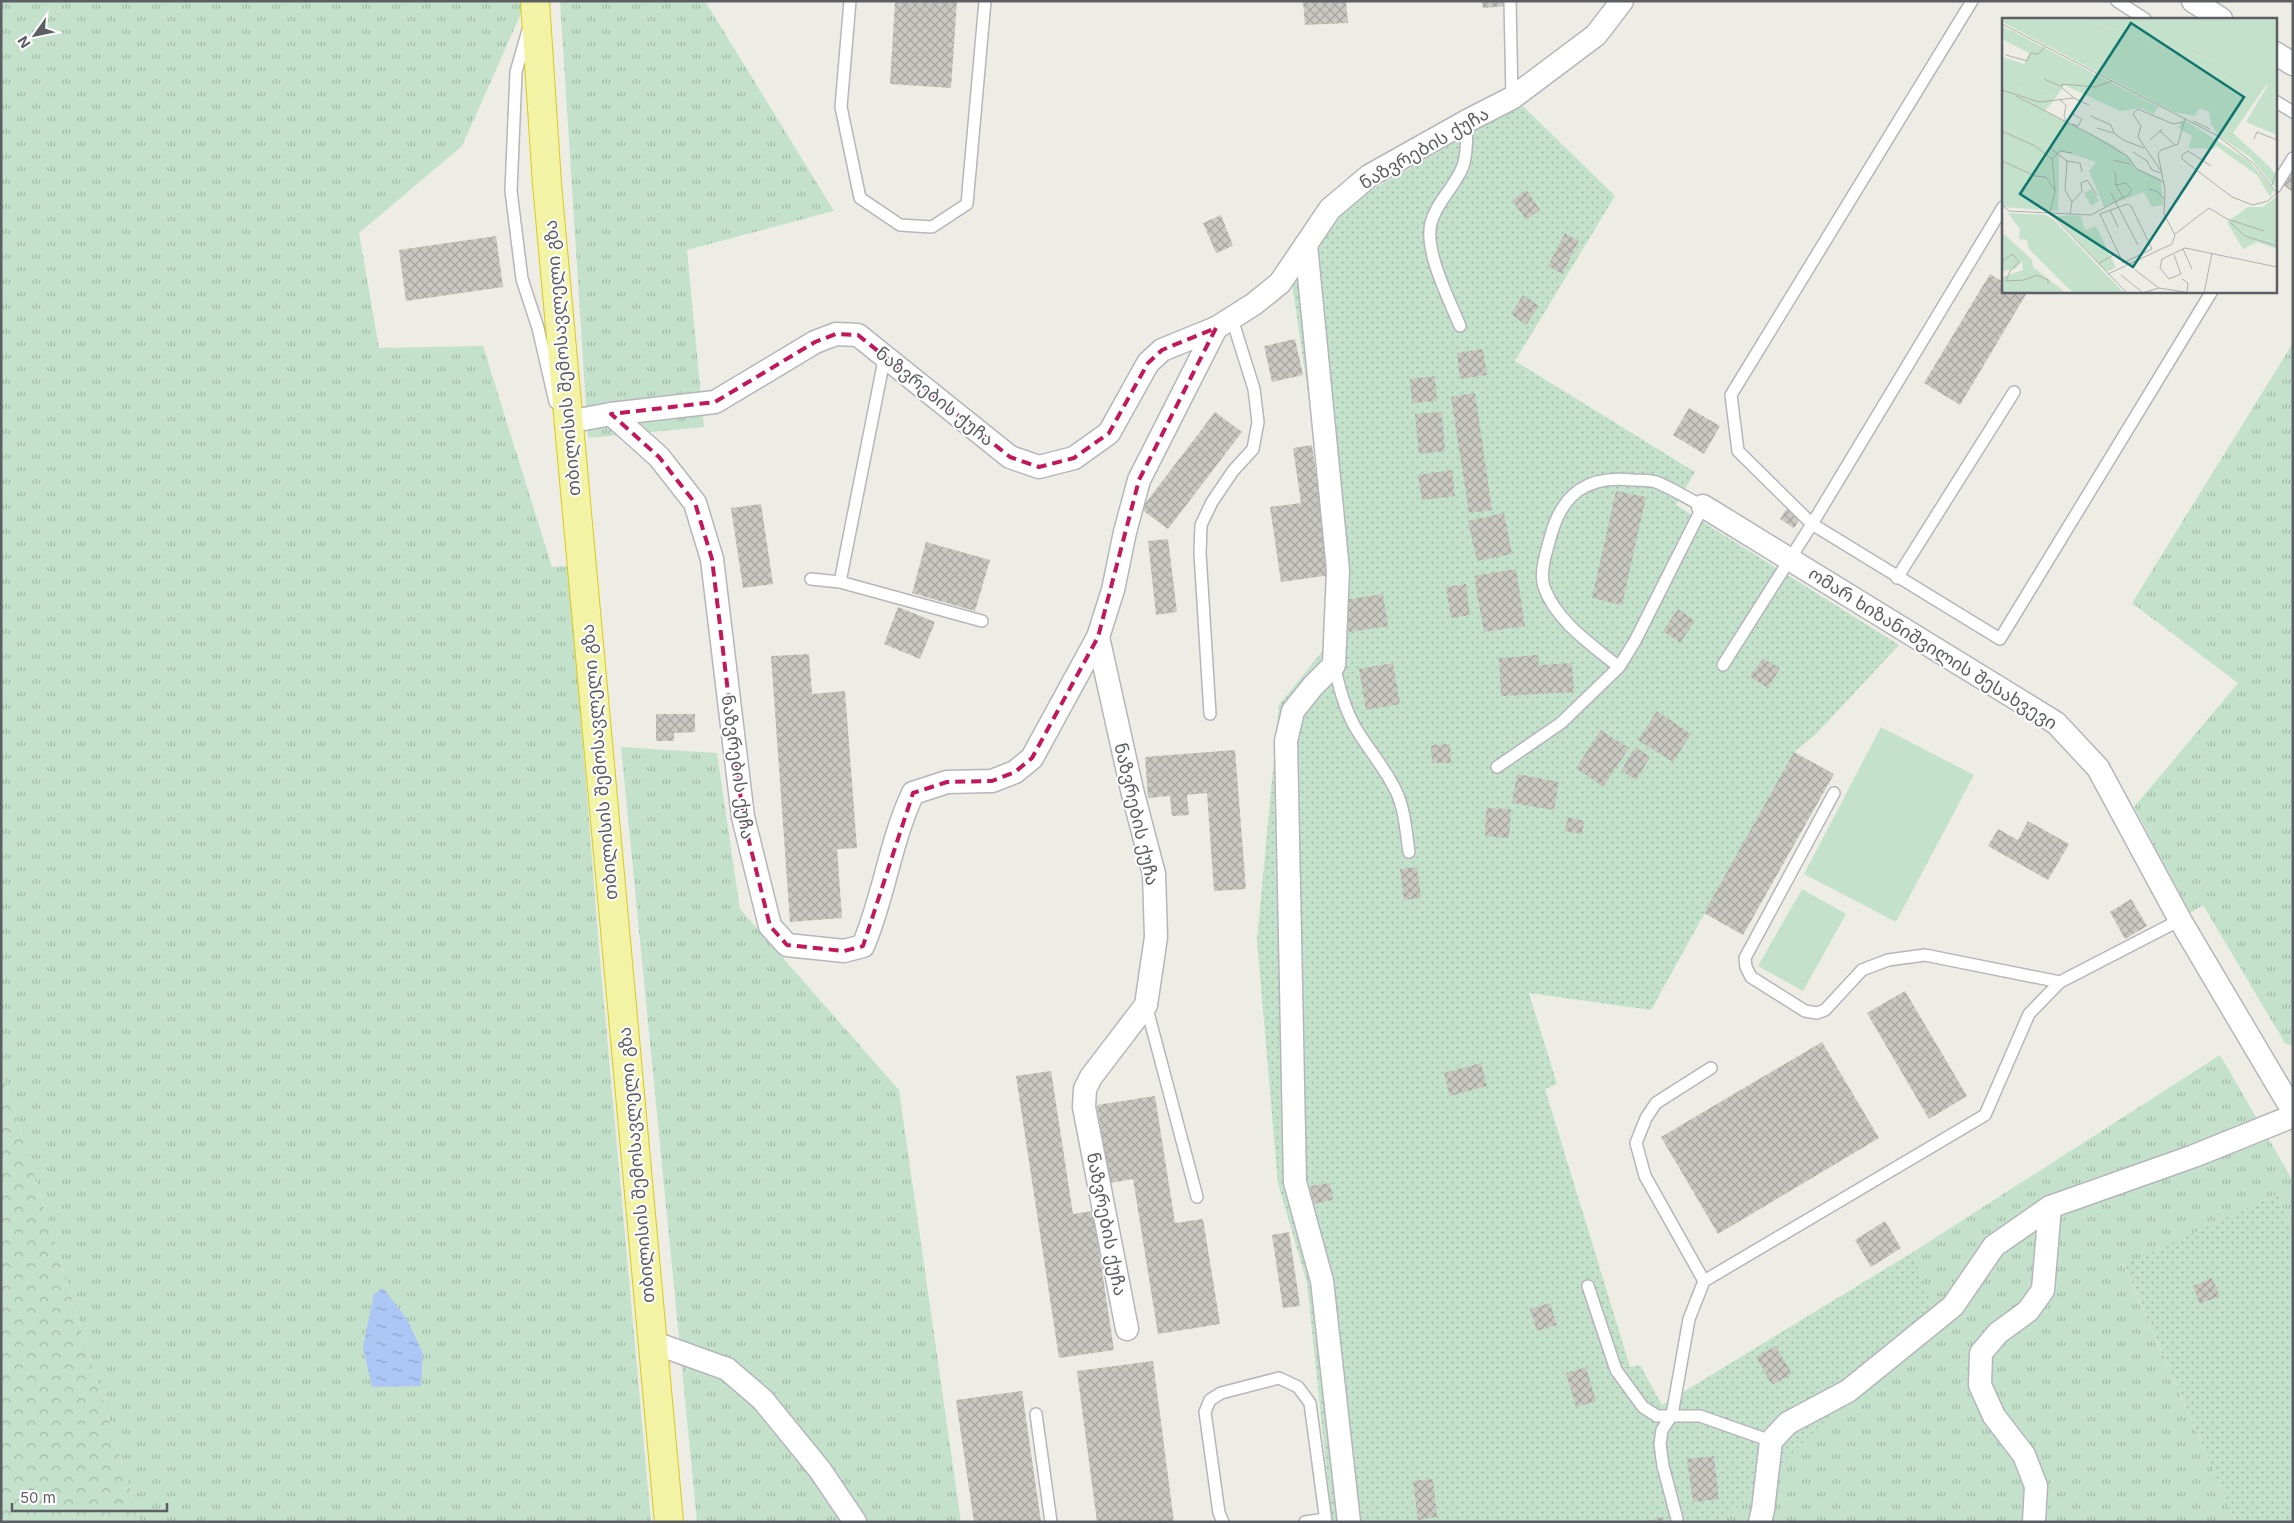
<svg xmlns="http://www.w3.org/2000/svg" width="2294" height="1523" viewBox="0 0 2294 1523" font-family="Inter,'Noto Sans Georgian',sans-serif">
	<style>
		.grass { fill: url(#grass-tufts) }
		.forest { fill: url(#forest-crowns) }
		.park { fill: #c4e2cb }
		.garden { fill: url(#garden-dots) }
		.water { fill: url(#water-ripples) }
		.building { fill: url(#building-cross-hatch) }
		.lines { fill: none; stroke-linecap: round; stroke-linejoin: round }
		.service-casing { stroke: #b5b6ba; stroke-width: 14 }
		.minor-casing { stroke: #b5b6ba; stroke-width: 25 }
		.trunk-casing { stroke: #dbc917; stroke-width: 30 }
		.service { stroke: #fff; stroke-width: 11 }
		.minor { stroke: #fff; stroke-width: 22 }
		.trunk { stroke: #f2f3a4; stroke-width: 28 }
		.marked { fill: none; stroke: #c2185b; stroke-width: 4; stroke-dasharray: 10 6; stroke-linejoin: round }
		.labels { text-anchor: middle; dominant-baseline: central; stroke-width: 4; stroke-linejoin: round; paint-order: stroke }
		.street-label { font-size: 18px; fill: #5d5e64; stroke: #fff }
		.inset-road { fill: none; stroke: #afb0ad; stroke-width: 1 }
		.view { fill: #0f766e; fill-opacity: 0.15; stroke: #0f766e; stroke-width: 2.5 }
		.inset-edge { fill: none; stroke: #5d5e64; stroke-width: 2.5 }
	</style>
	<defs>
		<pattern id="grass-tufts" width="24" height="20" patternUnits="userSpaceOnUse" patternTransform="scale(1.25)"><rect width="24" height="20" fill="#c4e2cb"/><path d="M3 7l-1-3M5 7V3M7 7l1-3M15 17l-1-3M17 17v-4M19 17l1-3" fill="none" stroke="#a2baa8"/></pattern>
		<pattern id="forest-crowns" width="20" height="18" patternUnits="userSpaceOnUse" patternTransform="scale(1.25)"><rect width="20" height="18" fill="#c4e2cb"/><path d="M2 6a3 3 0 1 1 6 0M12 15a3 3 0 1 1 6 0" fill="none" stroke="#a2baa8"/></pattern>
		<pattern id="garden-dots" width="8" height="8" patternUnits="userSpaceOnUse" patternTransform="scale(1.25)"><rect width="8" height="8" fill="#c4e2cb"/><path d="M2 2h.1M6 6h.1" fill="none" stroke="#a2baa8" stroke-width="1.8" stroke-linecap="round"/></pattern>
		<pattern id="water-ripples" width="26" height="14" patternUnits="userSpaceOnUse" patternTransform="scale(1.25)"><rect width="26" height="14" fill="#acc6f6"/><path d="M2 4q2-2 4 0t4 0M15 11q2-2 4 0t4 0" fill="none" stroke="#8fa4cb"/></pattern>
		<pattern id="building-cross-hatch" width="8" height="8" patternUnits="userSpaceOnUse" patternTransform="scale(1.25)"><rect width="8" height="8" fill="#c9c8c1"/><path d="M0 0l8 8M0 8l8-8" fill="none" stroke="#a6a6a0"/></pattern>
	</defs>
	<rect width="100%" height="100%" fill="#edede5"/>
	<g class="grass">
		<polygon points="1,1 524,1 524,7 462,146 359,233 379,348 483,346 552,567 569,566 599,948 651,1522 140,1522 1,1066"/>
		<polygon points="560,1 705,1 834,211 687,250 704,427 588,438"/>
		<polygon points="2293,343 2293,1046 2285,1043 2203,905 2190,913 2134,807 2238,683 2132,603"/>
		<polygon points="621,747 717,753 740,909 899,1090 961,1522 697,1522"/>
		<polygon points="2220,1055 2293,1181 2293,1231 2277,1194 2124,1266 2236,1522 1723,1522 1933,1313 1913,1252"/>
	</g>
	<polygon class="forest" points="1,1066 140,1522 1,1522"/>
	<g class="park">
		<polygon points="1881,727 1974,775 1896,922 1804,874"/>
		<polygon points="1802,889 1846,914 1803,991 1758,966"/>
	</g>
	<g class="garden">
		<polygon points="1521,104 1615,196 1515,361 1695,472 1676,505 1899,645 1816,734 1794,752 1651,1010 1529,993 1557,1084 1545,1089 1630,1367 1640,1365 1662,1405 1913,1252 1934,1313 1723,1522 1332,1522 1307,1283 1278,1184 1257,940 1279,705 1329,643 1335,581 1291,276 1339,209"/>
		<polygon points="2277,1194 2293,1231 2293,1522 2236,1522 2124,1265"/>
	</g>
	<polygon class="water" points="383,1288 407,1319 423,1354 421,1386 372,1387 363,1347 374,1294"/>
	<g class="building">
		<polygon points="895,1 957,1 951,88 890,84"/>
		<polygon points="1303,1 1346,1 1348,23 1305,25"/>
		<polygon points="1482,1 1506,1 1507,6 1483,8"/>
		<polygon points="2293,169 2293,192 2283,185"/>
		<polygon points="1527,190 1540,210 1526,220 1512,200"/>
		<polygon points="1221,215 1233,246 1216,253 1203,223"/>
		<polygon points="1565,233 1579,241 1562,274 1548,266"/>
		<polygon points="496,236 503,287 406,301 399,250"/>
		<polygon points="1990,274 2003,282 2003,291 2028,291 1960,405 1924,383"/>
		<polygon points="1523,295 1539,306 1526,325 1511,314"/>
		<polygon points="1295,339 1303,375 1272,382 1264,346"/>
		<polygon points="1483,349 1487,375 1460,379 1457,353"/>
		<polygon points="1435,376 1437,401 1412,403 1410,379"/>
		<polygon points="1475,393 1492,510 1469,513 1451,397"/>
		<polygon points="1689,408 1720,426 1704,454 1673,435"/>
		<polygon points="1215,412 1242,432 1168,529 1141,509"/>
		<polygon points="1442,412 1445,451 1419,454 1415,414"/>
		<polygon points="1312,445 1330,575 1281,582 1270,507 1301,503 1293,448"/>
		<polygon points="1452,470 1455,496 1422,500 1418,475"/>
		<polygon points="1616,491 1646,497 1622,605 1592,598"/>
		<polygon points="761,504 773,584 743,588 731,508"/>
		<polygon points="1787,508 1801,517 1794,528 1780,519"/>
		<polygon points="1504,513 1512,554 1477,561 1468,521"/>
		<polygon points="1168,539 1177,612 1156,615 1148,541"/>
		<polygon points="926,542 990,560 975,611 912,593"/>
		<polygon points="1516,569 1525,626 1484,632 1474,576"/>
		<polygon points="1466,584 1470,615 1451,618 1446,587"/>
		<polygon points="1383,594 1388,626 1349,632 1344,600"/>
		<polygon points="898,607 935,622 920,659 884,644"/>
		<polygon points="1678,609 1695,621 1680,643 1663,631"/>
		<polygon points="809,654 812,694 845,691 857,848 837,849 842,918 790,922 771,656"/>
		<polygon points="1538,655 1539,665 1572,663 1574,692 1501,696 1499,658"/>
		<polygon points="1763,658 1780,668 1768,688 1750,677"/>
		<polygon points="1393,663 1400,704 1366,710 1359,669"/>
		<polygon points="1657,711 1691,734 1673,762 1638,740"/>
		<polygon points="656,714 695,714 695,732 674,733 674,741 656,741"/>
		<polygon points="1601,730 1629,748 1603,787 1576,768"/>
		<polygon points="1450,744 1451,763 1432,763 1431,745"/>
		<polygon points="1635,747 1650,757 1636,780 1621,771"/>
		<polygon points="1235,750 1246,889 1214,891 1207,793 1187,795 1189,815 1172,816 1170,796 1148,798 1145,757"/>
		<polygon points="1794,752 1834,774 1743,935 1704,913"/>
		<polygon points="1517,774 1559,782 1554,810 1512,803"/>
		<polygon points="1486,808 1511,809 1509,838 1485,836"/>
		<polygon points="1568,817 1584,821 1582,834 1565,831"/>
		<polygon points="2028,821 2069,844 2048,880 1988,846 1998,829 2018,840"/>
		<polygon points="1417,867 1421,898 1404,900 1400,869"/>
		<polygon points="2131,899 2147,926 2125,939 2110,912"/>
		<polygon points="1905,991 1967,1096 1929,1119 1867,1013"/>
		<polygon points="1822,1042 1879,1138 1718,1234 1661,1137"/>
		<polygon points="1481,1063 1487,1086 1450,1096 1444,1073"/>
		<polygon points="1051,1071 1073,1214 1093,1211 1114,1350 1059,1358 1016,1076"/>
		<polygon points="1155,1096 1175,1223 1203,1219 1220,1324 1158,1334 1133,1179 1109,1183 1097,1105"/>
		<polygon points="1330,1183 1333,1200 1313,1204 1310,1186"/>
		<polygon points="1885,1221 1901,1248 1871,1267 1855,1240"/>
		<polygon points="1289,1232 1300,1306 1283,1308 1272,1235"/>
		<polygon points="2212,1278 2220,1296 2200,1304 2193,1286"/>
		<polygon points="1550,1303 1557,1325 1537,1331 1530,1309"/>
		<polygon points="1776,1346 1792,1374 1772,1385 1756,1357"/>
		<polygon points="1153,1361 1174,1522 1097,1522 1077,1371"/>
		<polygon points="1586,1367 1596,1401 1576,1407 1566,1373"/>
		<polygon points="1022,1391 1041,1522 974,1522 956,1400"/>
		<polygon points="1714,1456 1719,1499 1693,1502 1687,1459"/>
		<polygon points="1433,1479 1437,1517 1418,1520 1413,1481"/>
		<polygon points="1663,1517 1664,1522 1648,1522 1648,1521"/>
	</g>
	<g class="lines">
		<g class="service-casing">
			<g id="service">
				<polyline points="850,1 841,107 860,198 900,225 932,227 967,204 985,1"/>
				<polyline points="1510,1 1512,98"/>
				<polyline points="1972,1 1731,395 1738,451 1812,524 2000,639 2212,291"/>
				<polyline points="2117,1 2145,19"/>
				<polyline points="528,30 516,72 511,191 522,279 538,328 555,402"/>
				<polyline points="2275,101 2293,112"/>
				<polyline points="2275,187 2293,158"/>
				<path d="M1460 326C1449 299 1424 251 1431 223 1437 201 1455 187 1463 166 1468 153 1466 134 1467 121"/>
				<polyline points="1897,578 2014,392"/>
				<polyline points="811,579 840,582 982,621"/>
				<polyline points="840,582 885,355"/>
				<path d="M1334 665C1339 686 1344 707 1355 727 1368 749 1385 768 1396 791 1405 810 1406 832 1409 852"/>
				<polyline points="1723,665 1812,524 2003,207"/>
				<polyline points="1210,714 1200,553 1201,525 1212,502 1233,471 1253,449 1258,422 1254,389 1232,319"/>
				<path d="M1497 767 1561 723 1619 667 1635 641 1703 506C1688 499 1672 488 1656 482 1649 480 1640 480 1633 480 1589 475 1563 492 1551 535 1547 550 1539 572 1544 587 1556 621 1592 645 1619 667"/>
				<polyline points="1834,793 1745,958 1746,967 1751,977 1805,1011 1817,1013 1825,1010 1862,970 1888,960 1925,955 2060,982"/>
				<polyline points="1146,1005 1197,1197"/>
				<polyline points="1704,1281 1985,1115 2029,1014 2060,982 2180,920"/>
				<polyline points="1588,1286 1616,1370 1643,1407 1657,1416 1700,1416 1771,1441"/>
				<polyline points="1036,1414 1051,1522"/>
				<polyline points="1677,1519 1663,1466 1660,1444 1662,1430 1672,1415 1689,1319 1704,1281 1645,1176 1636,1143 1646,1118 1656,1103 1711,1068"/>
				<polyline points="1223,1522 1219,1513 1205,1412 1210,1400 1221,1393 1279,1378 1298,1387 1310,1403 1326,1522"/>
				<polyline points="1305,1522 1325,1519"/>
			</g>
		</g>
		<g class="minor-casing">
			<g id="minor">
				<polyline points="2193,1 2221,19"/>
				<polyline points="2275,53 2293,64"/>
				<polyline points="1306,245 1338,570 1334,665 1313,686 1293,711 1286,741 1295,1182 1322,1281 1349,1522"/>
				<path d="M611 414 659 457 695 503 712 559 743 817 770 926 787 945 844 951 863 946C884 897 890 842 913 793L947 782 992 781 1015 772 1032 758 1098 637 1113 590 1125 532 1139 480 1216 328"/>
				<polyline points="568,422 611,414 715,402 815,342 836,334 858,335 1010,457 1039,467 1074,458 1109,433 1148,363 1162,350 1216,328 1254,304 1280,283 1330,209 1369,176 1467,121 1512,98 1596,35 1622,1"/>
				<polyline points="1703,506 2056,723 2098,768 2180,920 2293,1111"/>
				<polyline points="1098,637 1132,790 1154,874 1156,937 1146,1005 1091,1077 1085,1089 1084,1107 1127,1329"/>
				<polyline points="652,1342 727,1369 763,1400 820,1470 855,1522"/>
				<polyline points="1760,1522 1763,1510 1771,1441 1788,1423 1848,1391 1953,1306 1994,1246 2050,1207 2194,1156 2293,1116"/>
				<polyline points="2034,1522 2036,1486 2024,1455 1994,1416 1980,1385 1981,1353 1998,1333 2028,1311 2043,1290 2050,1207"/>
			</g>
		</g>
		<g class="trunk-casing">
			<polyline id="trunk" points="535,1 547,184 669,1522"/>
		</g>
		<use href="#service" class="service"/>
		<use href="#minor" class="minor"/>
		<use href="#trunk" class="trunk"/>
	</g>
	<path class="marked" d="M1216 328 1139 480 1098 637 1032 758 1015 772 992 781 947 782 913 793 863 946 844 951 787 945 770 926 743 817 712 559 695 503 659 457 611 414 715 402 815 342 836 334 858 335 1010 457 1039 467 1074 458 1109 433 1148 363 1162 350Z"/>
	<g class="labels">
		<g class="street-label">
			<text transform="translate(1424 148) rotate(-30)">ნაზვრების ქუჩა</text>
			<text transform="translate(562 358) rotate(-95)">თბილისის შემოსავლელი გზა</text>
			<text transform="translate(935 396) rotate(39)">ნაზვრების ქუჩა</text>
			<text transform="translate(1933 648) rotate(32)">ომარ ხიზანიშვილის შესახვევი</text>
			<text transform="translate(599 762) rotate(-95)">თბილისის შემოსავლელი გზა</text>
			<text transform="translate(738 767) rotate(82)">ნაზვრების ქუჩა</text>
			<text transform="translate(1137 814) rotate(77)">ნაზვრების ქუჩა</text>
			<text transform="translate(636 1165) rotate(-95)">თბილისის შემოსავლელი გზა</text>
			<text transform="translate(1107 1224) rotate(79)">ნაზვრების ქუჩა</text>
		</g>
	</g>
	<g transform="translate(2002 18)">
		<rect width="275" height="275" fill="#edede5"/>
		<path d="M0 0H77L198 38 222 47V52L265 66 231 115 269 150 275 159V172L248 139 216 117 209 106 207 94 198 90 193 98 172 94 0 4ZM0 8 157 89 151 96 139 90 118 93 62 67 55 78 0 55V39L22 46 27 35 0 21ZM181 101 247 143 272 172 268 179 255 157 214 128 212 131 186 130 190 118 176 110ZM0 109 45 130 51 159 57 160 56 193 0 189V176L23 187 43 190 16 170 0 143ZM275 178V231L255 224 241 231 225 204 246 189H261ZM6 195 43 197 51 201 122 275H71L27 231 25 222 17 221 18 211ZM69 197 79 198 83 212 94 208 114 249 105 254 53 199ZM0 214 30 242 31 249 64 275H0V259L21 252 20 244 13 251 0 253Z" fill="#c4e2cb"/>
		<path d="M77 0H275V117L244 104 266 67 222 52 221 47 198 38ZM33 196 43 197 62 212 38 215 59 226 27 231 25 222 33 209Z" fill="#c4e2cb"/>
		<path d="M90 171 97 183 89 188 82 175Z" fill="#c4e2cb"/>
		<path d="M0 55 55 78 43 93 111 127 128 140 134 150 159 161 161 187 150 189 142 174 102 189 87 153 94 144 62 134 57 135V160L51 159 45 130 0 109ZM0 143 21 152 14 165 16 170 45 175 43 190 1 185Z" fill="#c4e2cb"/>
		<path class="inset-road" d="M0 6 216 118 252 146 275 175M4 37 25 43 29 35 36 36 44 28M42 61 58 68M0 72 37 84 72 80 59 69 60 66 93 69 110 63M14 78 92 118 125 138 135 151 161 164M72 80 87 87M58 82 64 87 62 98 65 104M89 98 109 107 112 115 121 122 142 130M191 103 208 111M65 104 70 96 80 101 76 108 70 106M95 110 111 115M0 113 33 128 50 141 53 173 48 195 125 275M158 113 173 127M252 121 255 114 275 122M148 122 160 111M48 130 65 143 78 145 80 154M131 134 145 143 150 152 159 155M50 141 58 133 70 135M111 142 128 146M0 143 33 158 44 159 53 173M65 143 63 172 70 184 68 196M209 148 186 133 180 137V141L230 179 251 187 266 183 274 175M113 153 114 167 122 181M159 153 136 119 139 108 131 96 136 91 171 106 181 104M270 167 275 151M147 171 156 174 162 181M109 175 136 227M70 184 80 173 79 165 85 162 95 177M125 186 129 188 150 231 121 245 98 196ZM0 187 7 193 89 197 128 176 129 171 124 165 114 167M108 192 116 209M228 204 243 218 275 228M173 216 207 190 225 201 262 213M181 231 190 251M172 237 179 256 167 261 158 250 160 241 183 230 275 249M0 243 10 236 17 244 8 253 4 263 22 262 35 257 46 262V266M96 246 111 237M133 252 157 270M106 256 170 226 173 217 162 196 163 172 156 136 159 132 176 126 183 101M119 257 140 274M180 261 186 265 185 274M140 275 157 270 189 275M202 275 210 235"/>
		<path class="view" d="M129 5 242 79 131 249 18 176Z"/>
		<rect width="275" height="275" class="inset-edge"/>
	</g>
	<rect width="2294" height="1523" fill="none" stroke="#5d5e64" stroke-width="5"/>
	<g transform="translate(35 35) rotate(237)" stroke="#ffffff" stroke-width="4" paint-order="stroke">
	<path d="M0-4L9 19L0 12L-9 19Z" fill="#5d5e64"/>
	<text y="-8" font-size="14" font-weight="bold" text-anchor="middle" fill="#5d5e64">N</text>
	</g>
	<path d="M12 1503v8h155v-8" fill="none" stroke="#5d5e64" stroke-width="2.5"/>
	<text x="20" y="1503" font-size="15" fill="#5d5e64" stroke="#ffffff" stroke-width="4" paint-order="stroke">50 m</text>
</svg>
